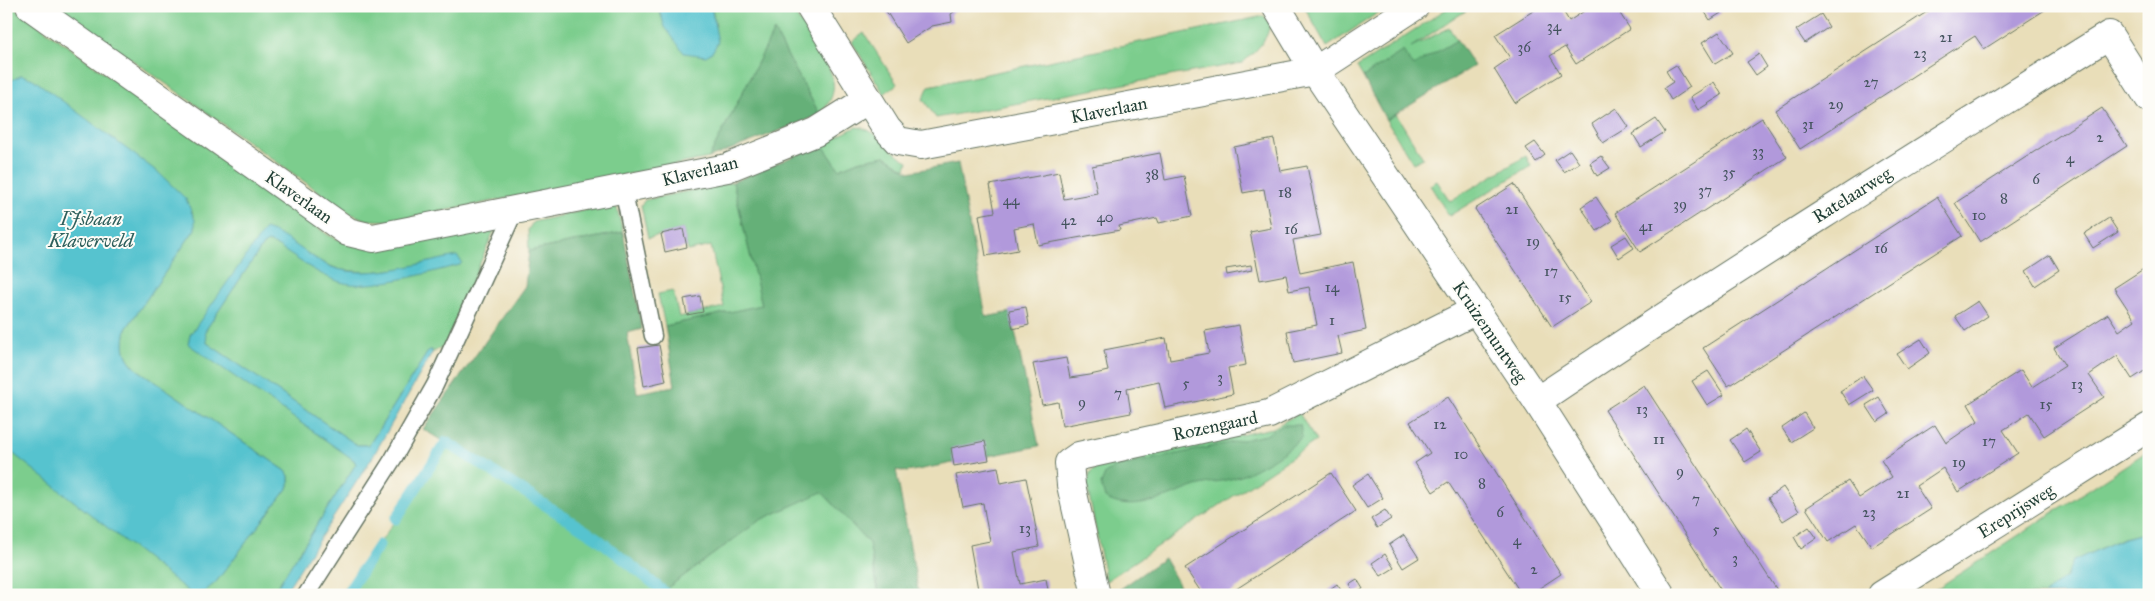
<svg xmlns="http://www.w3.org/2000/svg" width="2155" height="601" viewBox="0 0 2155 601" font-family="'IM FELL Great Primer',serif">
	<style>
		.green { fill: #7ccd8d; stroke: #4e8560 }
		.forest { fill: #65b078; stroke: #427656 }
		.water { fill: #56c3cf; stroke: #3a8082 }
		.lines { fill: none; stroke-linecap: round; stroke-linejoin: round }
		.stream { stroke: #56c3cf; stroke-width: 11 }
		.building { fill: #b199db }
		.service-casing { stroke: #667563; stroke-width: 19 }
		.minor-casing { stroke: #667563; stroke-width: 30 }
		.service { stroke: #fff; stroke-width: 16 }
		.minor { stroke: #fff; stroke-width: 28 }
		.labels { text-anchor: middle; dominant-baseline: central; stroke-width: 4; stroke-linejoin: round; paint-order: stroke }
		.number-label { font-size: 15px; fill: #44545e }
		.street-label { font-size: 18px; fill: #1f3d34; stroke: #fdfcf7 }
		.water-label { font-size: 19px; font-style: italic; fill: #2d5e5b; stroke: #fdfcf7 }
	</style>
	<rect width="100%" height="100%" fill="#fdfcf7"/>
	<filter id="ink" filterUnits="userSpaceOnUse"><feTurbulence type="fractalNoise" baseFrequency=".02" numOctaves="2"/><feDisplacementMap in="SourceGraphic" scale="10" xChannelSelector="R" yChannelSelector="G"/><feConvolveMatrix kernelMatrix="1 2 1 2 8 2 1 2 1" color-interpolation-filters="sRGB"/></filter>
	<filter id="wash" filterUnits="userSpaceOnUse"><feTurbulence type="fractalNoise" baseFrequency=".0096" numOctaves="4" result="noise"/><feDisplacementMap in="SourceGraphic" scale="20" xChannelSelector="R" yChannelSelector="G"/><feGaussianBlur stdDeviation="1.12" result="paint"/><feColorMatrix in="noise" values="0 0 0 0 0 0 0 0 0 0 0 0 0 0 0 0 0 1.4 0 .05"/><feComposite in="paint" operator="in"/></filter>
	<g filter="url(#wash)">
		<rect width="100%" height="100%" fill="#e9deb9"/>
		<g class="green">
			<path d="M6 6H12L19 11 328 235 352 245 496 226 445 345 432 353V350H429L369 445H357L207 343 205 331 263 245 268 242 365 284 460 265 368 272 341 270 325 264 272 232 190 335 354 460 356 464 272 595H6V448L204 592 216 582 289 486V476L286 471 138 370C124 357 122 348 126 329L195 229 192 211 10 81 6 87Z"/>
			<path d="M56 6H658L665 27 716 26 711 6H789C802 26 838 68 833 91 832 100 825 108 820 115L774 31 709 158 393 221 367 220 349 213Z"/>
			<polygon points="1304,6 1388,6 1327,47"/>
			<polygon points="1451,6 1473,6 1411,47 1449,28 1457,40 1413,67 1403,52 1363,77 1357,67"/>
			<path d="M1264 16 1270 22C1269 40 1255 52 1242 63L936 118 923 99 929 86Z"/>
			<polygon points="864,33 897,84 884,94 852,42"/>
			<polygon points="1396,114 1423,158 1413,163 1386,120"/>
			<path d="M856 127C878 128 888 152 908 161L906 169 885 156 858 161 839 169 822 144Z"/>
			<polygon points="1526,156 1531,166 1449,216 1430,185 1437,181 1450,201"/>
			<polygon points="733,182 762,305 665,326 658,294 673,291 679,317 724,307 711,246 688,251 683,229 648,238 641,205 645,200"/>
			<polygon points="608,205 617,208 623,232 529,251 528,230 533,222"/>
			<polygon points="1299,413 1316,441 1106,581 1087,485 1090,473 1101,464 1273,428"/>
			<polygon points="446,442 597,538 663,591 760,520 822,491 869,543 879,595 346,595"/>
			<polygon points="2149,450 2149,526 2140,534 2124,538 2073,561 2066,577 2043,595 1927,595"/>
		</g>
		<g class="forest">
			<polygon points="774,31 820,115 709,158"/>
			<polygon points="1457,40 1474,66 1386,120 1363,77 1403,51 1413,66"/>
			<polygon points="822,144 839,169 858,161 885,156 909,172 958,163 986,317 1011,312 1039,446 907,472 896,470 919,595 879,595 869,543 822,492 760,520 663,591 597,538 423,429 525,286 529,251 623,232 642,329 627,333 637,393 675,386 665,326 762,305 733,182"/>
			<path d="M1283 425H1300L1302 437C1286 453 1261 467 1241 476 1227 481 1210 482 1196 486 1168 496 1133 515 1105 498L1101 484 1106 472 1116 467 1266 435Z"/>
			<polygon points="1164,558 1185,595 1118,595 1119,590"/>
		</g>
		<g class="water">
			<polygon points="658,6 711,6 718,42 713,51 706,56 684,53 665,27"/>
			<path d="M22 75 33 79 159 173 186 199 195 220V229L126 329C122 348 124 357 138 370L286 471 289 476V486L216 582 204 592 192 594 6 448V87L10 81Z"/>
			<path d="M265 229C283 233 307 255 325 264 361 283 419 263 457 256L462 262 460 265C429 272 369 291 340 282 316 274 295 257 274 244L268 242 263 245 205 331 207 343 357 445H369L429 350H432V353L372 458 283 595H272L356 464 354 460 188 344 190 335Z"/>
			<polygon points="2149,526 2149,586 2134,595 2043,595 2066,577 2073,561 2124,538 2140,534"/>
		</g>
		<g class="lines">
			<g class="stream">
				<polyline points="396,519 446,442 597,538 663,591 664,595"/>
				<polyline points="346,595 379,545"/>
			</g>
		</g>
		<g id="blocks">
			<g class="building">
				<polygon points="893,6 962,6 951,14 952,22 932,26 906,43 886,11"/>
				<polygon points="1541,6 1560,6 1569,21 1592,6 1628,6 1619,12 1630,29 1576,64 1565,47 1550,56 1561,74 1515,103 1494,69 1510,58 1495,35"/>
				<polygon points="1701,6 1716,6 1721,13 1710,20"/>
				<polygon points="1936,6 1956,6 1959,10 1965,6 2051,6 1984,49 1975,36 1800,149 1775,110"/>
				<polygon points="1821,14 1829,27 1805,43 1796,30"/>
				<polygon points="1719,32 1733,53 1715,64 1702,43"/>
				<polygon points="1759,54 1767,67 1756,75 1747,62"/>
				<polygon points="1676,65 1690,87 1671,100 1664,88 1673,82 1666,71"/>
				<polygon points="1714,82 1722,95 1698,110 1690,97"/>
				<polygon points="1616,108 1629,127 1603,143 1592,124"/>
				<polygon points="2102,108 2127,146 1980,242 1955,203"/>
				<polygon points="1762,118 1787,157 1640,252 1615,213"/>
				<polygon points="1656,119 1665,132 1641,147 1633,134"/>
				<polygon points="1274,139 1280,171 1307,166 1321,235 1293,240 1300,273 1353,262 1366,330 1338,336 1342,353 1293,363 1287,331 1317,325 1309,287 1289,291 1286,275 1260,280 1250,232 1271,228 1264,189 1243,193 1234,147"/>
				<polygon points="1535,142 1545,155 1536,162 1526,148"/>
				<polygon points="1570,150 1579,163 1564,172 1555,160"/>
				<polygon points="1160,153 1165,180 1184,176 1192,216 1159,223 1157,218 1119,226 1120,230 1038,245 1034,224 1014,228 1018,250 986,256 979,215 995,212 990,185 1059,172 1064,199 1097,193 1092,166"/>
				<polygon points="1601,156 1610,168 1597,176 1590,163"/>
				<polygon points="1514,184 1591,302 1552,327 1475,209"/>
				<polygon points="1596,197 1612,221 1597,231 1581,207"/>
				<polygon points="1937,197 1962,236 1728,386 1703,348"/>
				<polygon points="2109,218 2118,232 2093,248 2084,234"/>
				<polygon points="683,229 687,247 665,252 661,234"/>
				<polygon points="1626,236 1634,248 1619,258 1611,245"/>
				<polygon points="2050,255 2059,270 2035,286 2026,271"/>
				<polygon points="1251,265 1252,270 1227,275 1226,269"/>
				<polygon points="2145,268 2149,274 2149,368 2132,379 2117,356 2089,375 2104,397 2044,436 2029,413 2017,421 2003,430 2018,453 1958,492 1943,468 1916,486 1931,509 1872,547 1856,524 1828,542 1806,508 1848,481 1859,498 1892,477 1881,460 1935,425 1946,443 1978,421 1968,404 2021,370 2032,387 2065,366 2054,348 2108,314 2119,331 2135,320 2114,288"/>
				<polygon points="700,296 703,312 687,315 684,299"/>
				<polygon points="1978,301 1988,316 1965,331 1955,316"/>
				<polygon points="1026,307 1029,325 1013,329 1009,310"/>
				<polygon points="1239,325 1246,365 1228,368 1233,394 1165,408 1159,381 1127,388 1131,413 1062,426 1058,402 1042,405 1033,364 1066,358 1070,378 1090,375 1108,371 1104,350 1166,338 1170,360 1209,353 1205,331"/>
				<polygon points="1921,339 1930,353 1907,369 1897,354"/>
				<polygon points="659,345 666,381 644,386 638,348"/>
				<polygon points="1708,371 1724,395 1707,405 1692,381"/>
				<polygon points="1863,376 1873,390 1849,405 1840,391"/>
				<polygon points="1644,385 1777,590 1771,595 1724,595 1605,410"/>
				<polygon points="1448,397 1561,574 1529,595 1522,595 1448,482 1433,492 1415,463 1430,453 1410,422"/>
				<polygon points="1879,397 1889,414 1877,422 1866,405"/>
				<polygon points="1804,413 1813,428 1791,442 1782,428"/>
				<polygon points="1746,429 1761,452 1745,462 1730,440"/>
				<polygon points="985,441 989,460 954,466 951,448"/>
				<polygon points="998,467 1001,483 1026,478 1033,512 1039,547 1014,552 1020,584 1046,579 1049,595 979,595 970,545 990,541 986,521 983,503 963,507 956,475"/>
				<polygon points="1331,473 1356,511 1227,595 1203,595 1185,568"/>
				<polygon points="1368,474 1383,498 1367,508 1352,485"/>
				<polygon points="1783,487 1799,511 1783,521 1768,498"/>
				<polygon points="1385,510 1391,519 1377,528 1371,519"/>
				<polygon points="1809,527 1817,538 1801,549 1794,537"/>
				<polygon points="1404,535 1419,558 1403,568 1389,545"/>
				<polygon points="1385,554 1394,568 1381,576 1372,563"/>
				<polygon points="1357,579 1363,589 1355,594 1349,584"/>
				<polygon points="1337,584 1344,595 1321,595 1326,592"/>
			</g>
		</g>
	</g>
	<g filter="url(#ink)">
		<use href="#blocks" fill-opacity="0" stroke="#667563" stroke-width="1"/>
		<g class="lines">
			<g class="service-casing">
				<g id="service">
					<polyline points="623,188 653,336"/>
					<polyline points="306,595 393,459 435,385 515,210"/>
				</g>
			</g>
			<g class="minor-casing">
				<g id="minor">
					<polyline points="30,6 348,232 373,238 727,168 816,132 867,100"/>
					<polyline points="810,6 887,129 898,141 921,145 1315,71 1415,6"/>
					<polyline points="1276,6 1315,71 1537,401 1661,595"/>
					<path d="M1537 401C1725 275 1917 155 2109 35L2149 98"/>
					<polyline points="1096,595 1071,485 1069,463 1079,456 1269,414 1476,310"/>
					<polyline points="1882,595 2149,427"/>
				</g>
			</g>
			<use href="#service" class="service"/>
			<use href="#minor" class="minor"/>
		</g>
	</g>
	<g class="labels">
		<g class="number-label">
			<text x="1554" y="26">34</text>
			<text x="1946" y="37">21</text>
			<text x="1524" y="47">36</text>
			<text x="1920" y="53">23</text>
			<text x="1871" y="82">27</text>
			<text x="1836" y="104">29</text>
			<text x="1808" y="124">31</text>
			<text x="2100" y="137">2</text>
			<text x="1758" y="151">33</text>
			<text x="2070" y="158">4</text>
			<text x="1729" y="172">35</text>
			<text x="1152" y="174">38</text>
			<text x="2036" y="179">6</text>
			<text x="1705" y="190">37</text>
			<text x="1285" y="192">18</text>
			<text x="2004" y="198">8</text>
			<text x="1011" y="200">44</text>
			<text x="1680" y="204">39</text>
			<text x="1512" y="209">21</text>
			<text x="1979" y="215">10</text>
			<text x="1105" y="217">40</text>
			<text x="1069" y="220">42</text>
			<text x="1646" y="226">41</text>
			<text x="1291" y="229">16</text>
			<text x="1533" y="241">19</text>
			<text x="1881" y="248">16</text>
			<text x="1551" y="271">17</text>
			<text x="1332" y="287">14</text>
			<text x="1565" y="297">15</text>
			<text x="1332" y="320">1</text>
			<text x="1220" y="377">3</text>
			<text x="1186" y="383">5</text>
			<text x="2077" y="384">13</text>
			<text x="1118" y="393">7</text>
			<text x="1082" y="402">9</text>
			<text x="2046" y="404">15</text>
			<text x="1642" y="409">13</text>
			<text x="1440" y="424">12</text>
			<text x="1659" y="439">11</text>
			<text x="1989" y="441">17</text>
			<text x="1461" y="454">10</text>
			<text x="1959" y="462">19</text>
			<text x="1680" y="471">9</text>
			<text x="1482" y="483">8</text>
			<text x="1903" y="493">21</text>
			<text x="1696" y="499">7</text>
			<text x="1500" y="512">6</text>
			<text x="1869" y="512">23</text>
			<text x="1025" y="528">13</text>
			<text x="1716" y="529">5</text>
			<text x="1517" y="540">4</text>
			<text x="1735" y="558">3</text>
			<text x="1534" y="569">2</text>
		</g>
		<g class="street-label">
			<text transform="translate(1109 110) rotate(-11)">Klaverlaan</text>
			<text transform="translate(700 171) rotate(-14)">Klaverlaan</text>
			<text transform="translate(1852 195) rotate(-32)">Ratelaarweg</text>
			<text transform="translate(299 197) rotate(35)">Klaverlaan</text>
			<text transform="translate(1490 332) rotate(56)">Kruizemuntweg</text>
			<text transform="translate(1215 426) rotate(-12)">Rozengaard</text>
			<text transform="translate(2016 511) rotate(-32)">Ereprijsweg</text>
		</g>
		<g class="water-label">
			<text x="91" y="218">IJsbaan<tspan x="91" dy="22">Klaverveld</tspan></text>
		</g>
	</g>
	<rect width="2155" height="601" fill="none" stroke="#fdfcf7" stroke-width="25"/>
</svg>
